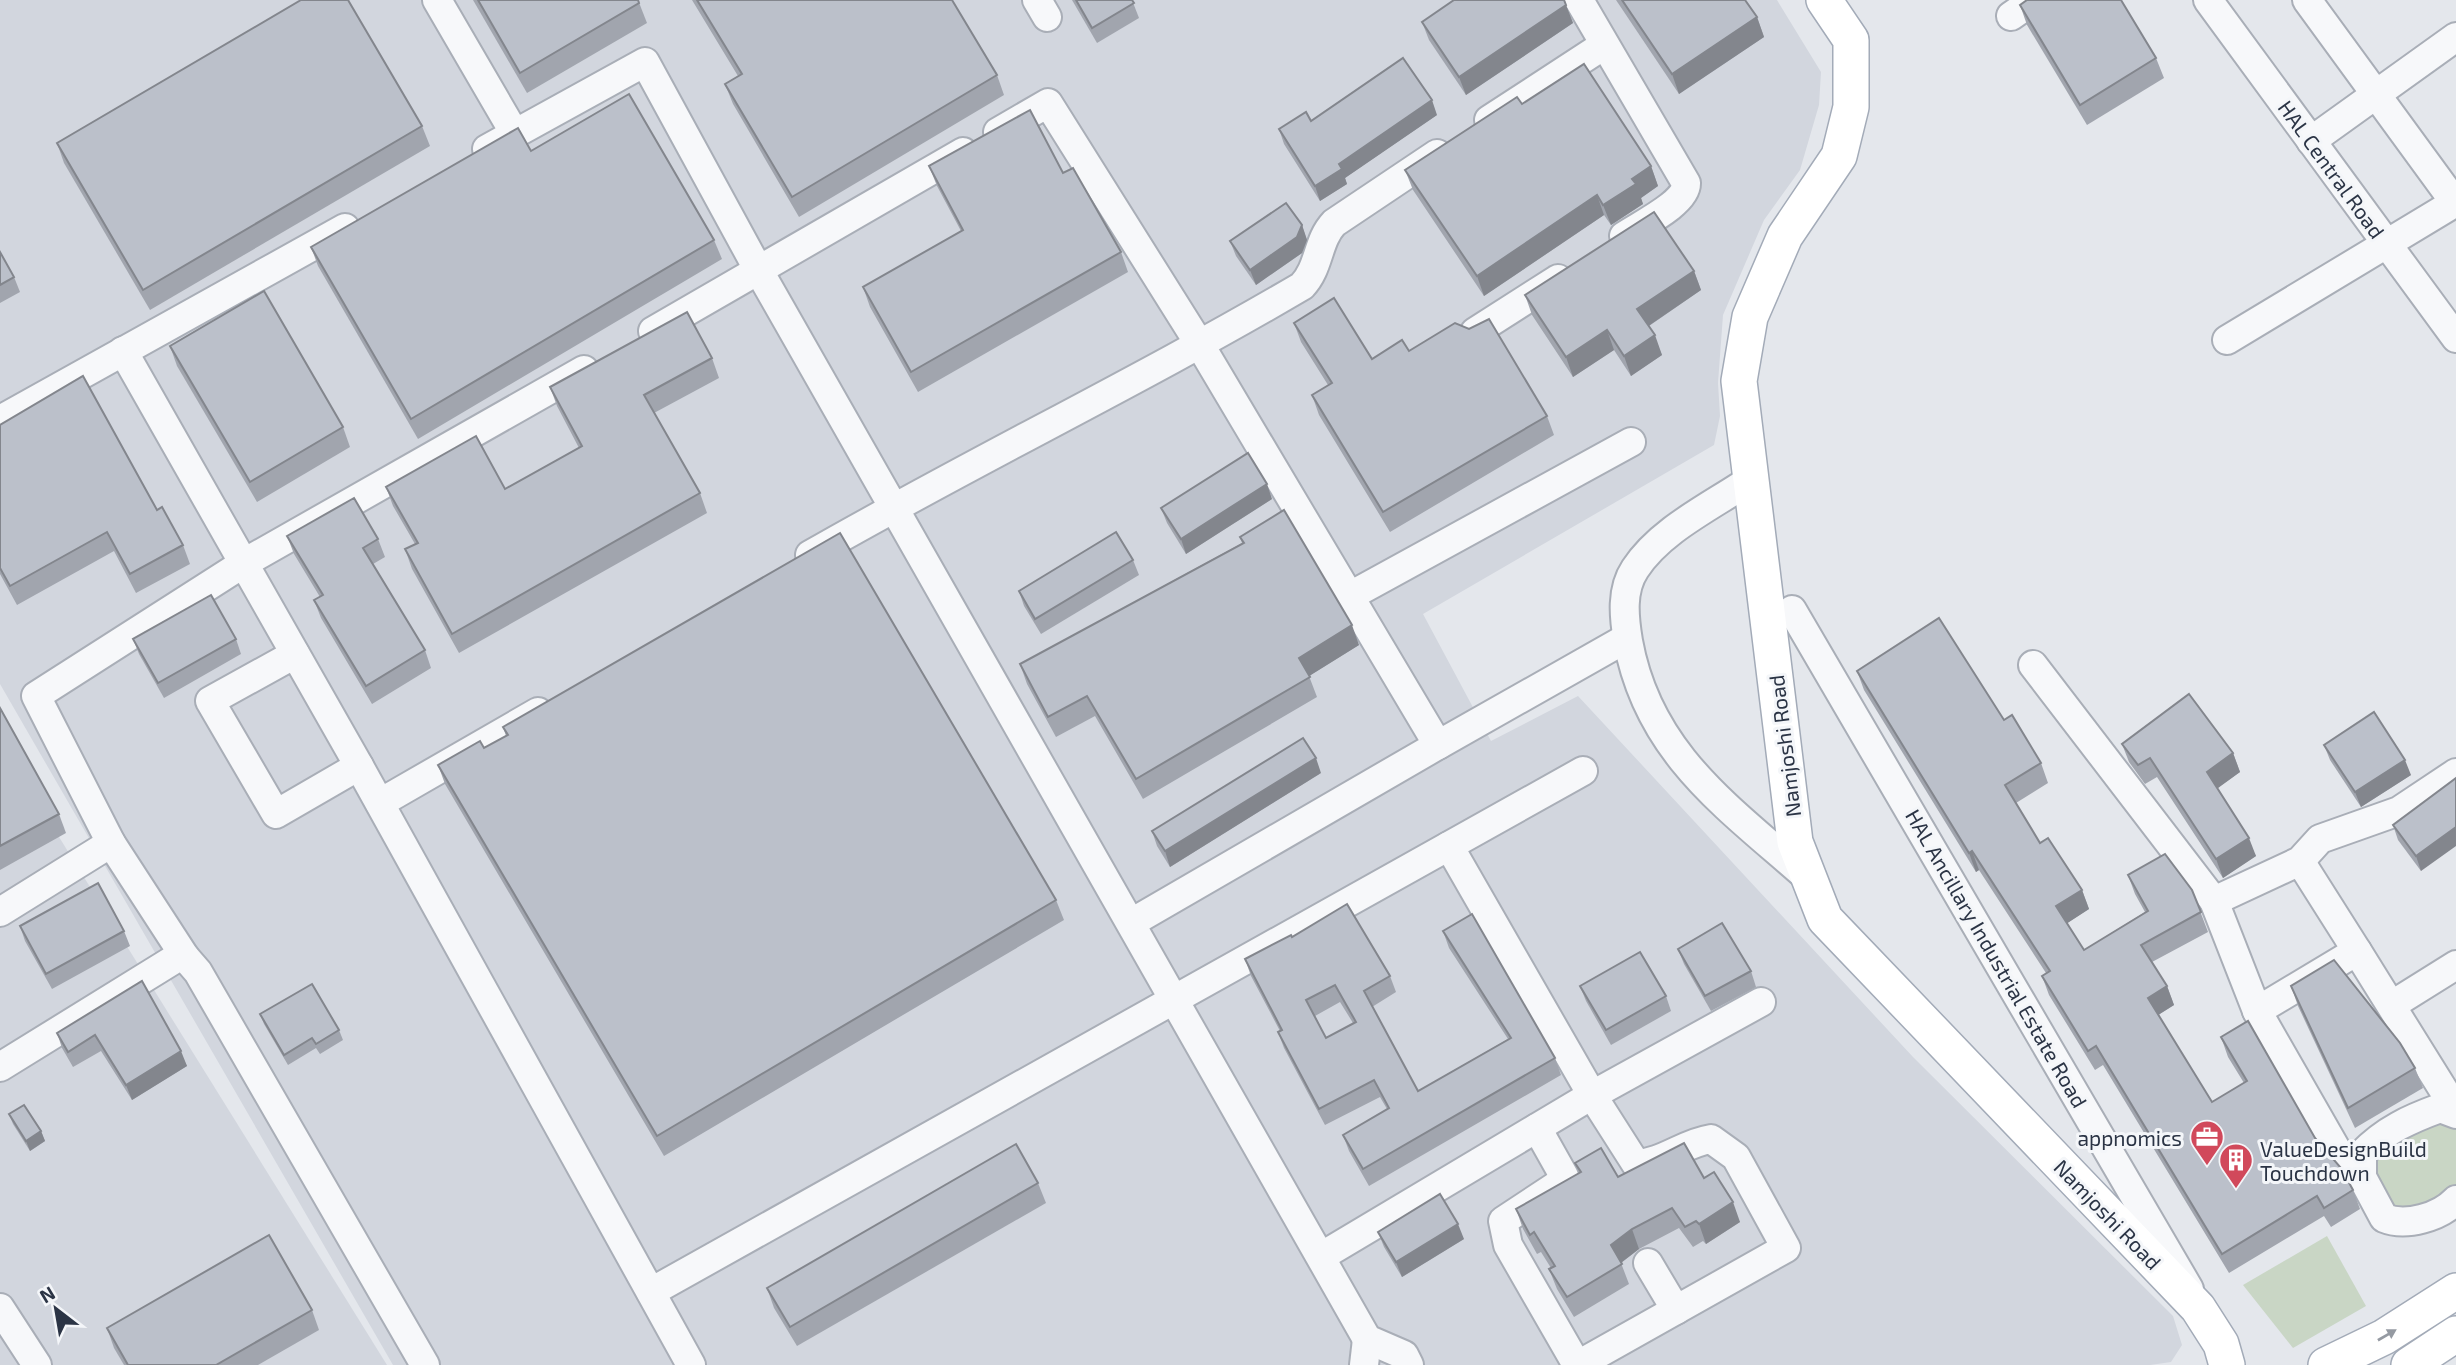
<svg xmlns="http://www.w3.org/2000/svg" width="2456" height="1365" viewBox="0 0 2456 1365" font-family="'Exo 2',sans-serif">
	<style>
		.built { fill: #d2d6de }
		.green { fill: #c9d6c5 }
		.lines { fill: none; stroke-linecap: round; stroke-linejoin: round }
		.minor-casing { stroke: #a9aeb7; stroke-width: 32 }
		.major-casing { stroke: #a3abb8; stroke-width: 38 }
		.minor { stroke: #f7f8fa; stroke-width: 28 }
		.major { stroke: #fff; stroke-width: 35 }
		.wall { fill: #a1a5ae; fill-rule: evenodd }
		.shaded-wall { fill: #83868d }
		.building { fill: #bbc0ca; stroke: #83868d; stroke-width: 2; fill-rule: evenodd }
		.oneway { fill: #959aa2 }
		.labels { text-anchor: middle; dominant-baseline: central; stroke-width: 6; stroke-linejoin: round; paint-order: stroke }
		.street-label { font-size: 21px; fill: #2b3445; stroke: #f4f6f9 }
		.poi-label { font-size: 21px; fill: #2b3445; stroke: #f4f6f9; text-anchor: end }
	</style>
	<rect width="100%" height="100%" fill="#e4e7ec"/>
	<g class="built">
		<polygon points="0,0 1777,0 1821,72 1819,105 1800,170 1764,220 1723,315 1718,383 1720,416 1714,445 1423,614 1491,741 1578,696 1913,1057 2173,1316 2182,1345 2171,1362 2150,1365 393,1365 0,684"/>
		<polygon points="0,742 387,1365 0,1365"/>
	</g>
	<g class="green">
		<polygon points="2456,1120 2456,1194 2448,1202 2387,1214 2367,1155 2409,1124"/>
		<polygon points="2327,1236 2366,1306 2293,1348 2243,1285"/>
	</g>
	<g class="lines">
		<g class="minor-casing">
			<g id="minor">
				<polyline points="437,0 515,134"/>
				<polyline points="1037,0 1047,17"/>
				<path d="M1579 0 1686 183C1687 203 1640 225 1624 236"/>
				<polyline points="2208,0 2456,338"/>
				<polyline points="2307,0 2456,204"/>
				<polyline points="2011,16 2034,0"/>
				<polyline points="1489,120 1604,45"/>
				<polyline points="998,132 1048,103 1200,345 1438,745 1131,923"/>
				<polyline points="2311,141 2456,37"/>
				<polyline points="487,149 645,62 759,271 1367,1339 1404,1355 1409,1365"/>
				<polyline points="653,331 963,152"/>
				<polyline points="1475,332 1558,279"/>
				<polyline points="2227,340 2456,202"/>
				<polyline points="123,351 359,766 691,1365"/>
				<polyline points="0,420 345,228"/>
				<path d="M1753 478C1714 505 1661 529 1635 569 1621 590 1624 617 1628 641 1648 753 1728 807 1807 877"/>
				<path d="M810 555C972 462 1140 381 1302 286 1320 267 1317 241 1334 223L1437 154"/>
				<polyline points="1350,596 1631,442"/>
				<polyline points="1792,610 2189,1289"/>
				<polyline points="295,654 210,701 276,814 359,766"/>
				<polyline points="2033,665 2214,901"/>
				<polyline points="1438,745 1627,638"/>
				<polyline points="380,803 538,712"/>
				<path d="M1449 846 1592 1095 1636 1164C1663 1163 1684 1143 1711 1139L1736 1157 1786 1248 1578 1365"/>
				<polyline points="2300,861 2357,951"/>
				<polyline points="0,912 111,843"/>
				<polyline points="185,957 111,843 36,696 244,563 584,370"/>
				<polyline points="2392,1005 2456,965"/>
				<polyline points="2257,1011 2214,901 2300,861 2320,839 2399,811 2456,773"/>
				<polyline points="0,1067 178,957 185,957 198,972 425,1365"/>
				<path d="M2456 1114 2440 1108C2410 1119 2385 1130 2362 1154V1177L2384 1218C2406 1227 2440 1217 2456 1200"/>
				<polyline points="1537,1128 1564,1176 1556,1186 1503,1221 1508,1245 1577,1365"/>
				<polyline points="2362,1177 2336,1149 2257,1011 2357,951 2456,1110"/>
				<polyline points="1322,1256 1587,1098 1761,1002"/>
				<polyline points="1648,1263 1676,1310"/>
				<polyline points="651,1292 1583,771"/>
				<polyline points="0,1308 37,1365"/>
				<polyline points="1364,1365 1367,1339"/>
			</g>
		</g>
		<g class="major-casing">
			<g id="major">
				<polyline points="1824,0 1851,40 1851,107 1839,156 1785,236 1750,317 1739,381 1795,842 1825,919 2198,1308 2221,1344 2227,1365"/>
				<polyline points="2326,1365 2384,1337 2456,1291"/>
				<polyline points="2409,1365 2456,1334"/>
			</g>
		</g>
		<use href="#minor" class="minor"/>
		<use href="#major" class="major"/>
	</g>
	<g class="wall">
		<polygon points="473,0 638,0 647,23 527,93"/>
		<polygon points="692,0 952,0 997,75 1004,95 799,217 733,104 725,84 738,76"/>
		<polygon points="1072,0 1132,0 1139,18 1097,43"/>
		<polygon points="1616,0 1745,0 1757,17 1764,37 1679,94"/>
		<polygon points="1564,1 1573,23 1466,95 1429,40 1422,22"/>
		<polygon points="2020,5 2156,58 2164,78 2087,125 2027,25"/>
		<polygon points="1522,104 1651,166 1658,186 1641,198 1643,204 1611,225 1604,215 1484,296 1413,190 1405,170"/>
		<polygon points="1437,115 1345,178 1347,184 1320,201 1284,144 1279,129 1311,121"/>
		<polygon points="422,126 430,146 150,310 64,163 57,143"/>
		<polygon points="531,151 714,240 722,259 418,439 318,266 311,247"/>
		<polygon points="929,166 1063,173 1121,252 1128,272 918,392 870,307 863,287 961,231 937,186"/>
		<polygon points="1302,225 1307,240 1302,253 1256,285 1236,256 1230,241"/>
		<polygon points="0,252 14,277 20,292 0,303"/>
		<polygon points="1694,271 1701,290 1649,326 1662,355 1631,376 1614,350 1573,377 1532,315 1525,295"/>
		<polygon points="1294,323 1372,359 1409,351 1547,416 1554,435 1390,532 1319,415 1312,395 1328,385 1301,342"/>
		<polygon points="170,346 343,427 350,447 257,502 177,366"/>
		<polygon points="712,358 719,378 654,413 700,493 707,513 459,653 412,569 405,549 415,544 393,506 386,487 505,489 579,448 557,406 550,387"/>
		<polygon points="0,425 157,510 183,545 190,564 136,593 114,551 17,605 0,574"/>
		<polygon points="1272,499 1186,554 1167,523 1161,508"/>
		<polygon points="287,536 378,539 385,557 373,564 425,650 431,668 372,704 321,618 314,600 320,597 294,554"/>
		<polygon points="1240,537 1359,645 1309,676 1317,697 1143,799 1095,716 1056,737 1027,684 1020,664 1242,543"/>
		<polygon points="1133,560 1139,575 1041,634 1024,606 1019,591"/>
		<polygon points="133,639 236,639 241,654 164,698 139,654"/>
		<polygon points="1857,671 2004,720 2041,763 2048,783 2016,803 2040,843 2082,890 2089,909 2067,923 2084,950 2145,912 2135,894 2128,875 2192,890 2208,932 2152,962 2167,986 2174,1005 2158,1015 2212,1102 2244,1083 2228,1057 2221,1037 2315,1138 2353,1190 2360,1209 2331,1227 2324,1216 2229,1273 2103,1065 2095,1070 2049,995 2042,976 2046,973 1979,870 1976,872 1864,690"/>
		<polygon points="0,708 59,814 66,833 0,870"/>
		<polygon points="503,727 1056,900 1064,920 664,1156 445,784 438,765 484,748 506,736"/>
		<polygon points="2122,744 2233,753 2240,772 2217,788 2256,856 2223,878 2157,777 2145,784 2129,762"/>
		<polygon points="2324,745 2411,775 2361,807 2330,760"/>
		<polygon points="1321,773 1170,867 1157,846 1152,831"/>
		<polygon points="2456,778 2421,871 2398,840 2393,825"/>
		<polygon points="20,926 124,931 130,946 52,989 25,941"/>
		<path d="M1443 931 1555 1058 1561 1075 1369 1186 1349 1151 1343 1135 1387 1109 1380 1097 1325 1125 1284 1048 1278 1032 1280 1031 1251 976 1245 959 1292 937 1390 976 1396 992 1372 1007 1418 1091 1508 1039 1449 948ZM1340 1002 1353 1023 1326 1038 1315 1016Z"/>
		<polygon points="1678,949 1751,971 1756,987 1711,1011 1684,964"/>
		<polygon points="142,981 187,1066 132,1100 101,1051 73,1067 62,1048 57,1033"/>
		<polygon points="1580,986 1666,996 1671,1011 1611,1045 1586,1001"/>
		<polygon points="2291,986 2415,1068 2423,1088 2355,1128 2298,1006"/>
		<polygon points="260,1014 339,1030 343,1040 320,1054 316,1048 288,1065 264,1024"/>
		<polygon points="9,1114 41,1131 45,1141 30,1151 13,1124"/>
		<polygon points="1575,1163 1618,1177 1704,1178 1740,1222 1706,1244 1703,1241 1693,1247 1679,1228 1639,1249 1621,1263 1629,1284 1574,1317 1557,1289 1549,1269 1551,1268 1541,1252 1537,1254 1523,1229 1516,1209 1579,1173"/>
		<polygon points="1038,1183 1046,1203 797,1346 774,1308 767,1288"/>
		<polygon points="1378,1232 1464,1239 1402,1277 1384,1247"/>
		<polygon points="312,1310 319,1330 258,1365 124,1365 114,1348 107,1328"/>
	</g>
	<g class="shaded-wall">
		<polygon points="1562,0 1564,0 1564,6 1566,5 1573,23 1466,95 1459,77"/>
		<polygon points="1757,17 1764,37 1679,94 1672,74"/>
		<polygon points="1432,100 1437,115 1345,178 1347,184 1320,201 1315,186 1339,164"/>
		<polygon points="1651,166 1658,186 1641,198 1643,204 1611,225 1603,205 1632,179"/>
		<polygon points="1597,195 1604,215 1484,296 1477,276"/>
		<polygon points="1302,225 1307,240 1302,253 1256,285 1250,270"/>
		<polygon points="1694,271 1701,290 1644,329 1637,309"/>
		<polygon points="1607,330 1614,350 1573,377 1566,357"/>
		<polygon points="1655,335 1662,355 1631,376 1624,356"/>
		<polygon points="1267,484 1272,499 1186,554 1181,539"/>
		<polygon points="1352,625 1359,645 1306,678 1299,658"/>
		<polygon points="2233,753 2240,772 2214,791 2207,772"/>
		<polygon points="1316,758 1321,773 1170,867 1165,851"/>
		<polygon points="2405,760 2411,775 2361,807 2355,792"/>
		<polygon points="2456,827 2456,846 2421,871 2416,856"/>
		<polygon points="2249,838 2256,856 2223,878 2216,859"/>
		<polygon points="1972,851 1979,870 1976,872 1969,853"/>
		<polygon points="2082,890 2089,909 2063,926 2056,906"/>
		<polygon points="2167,986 2174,1005 2155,1017 2148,998"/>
		<polygon points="181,1051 187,1066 132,1100 126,1085"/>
		<polygon points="41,1131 45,1141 30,1151 26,1141"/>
		<polygon points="1733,1202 1740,1222 1706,1244 1699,1224"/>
		<polygon points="1458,1224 1464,1239 1402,1277 1396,1262"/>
		<polygon points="1632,1229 1639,1249 1618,1265 1611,1245"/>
	</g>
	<g class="building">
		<polygon points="301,0 348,0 422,126 143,290 57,143"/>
		<polygon points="478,0 638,0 639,3 520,73"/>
		<polygon points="697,0 952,0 997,75 792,197 725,84 742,74"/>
		<polygon points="1076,0 1132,0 1134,3 1092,28"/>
		<polygon points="1454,0 1564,0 1566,5 1459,77 1422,22"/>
		<polygon points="1622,0 1745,0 1757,17 1672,74"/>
		<polygon points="2027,0 2121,0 2156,58 2080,105 2020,5"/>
		<polygon points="1403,58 1432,100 1339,164 1342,169 1315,186 1279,129 1306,112 1311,121"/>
		<polygon points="1584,64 1651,166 1632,179 1636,184 1603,205 1597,195 1477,276 1405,170 1517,97 1522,104"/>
		<polygon points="629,94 714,240 411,419 311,247 518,128 531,151"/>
		<polygon points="1030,110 1063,173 1073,168 1121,252 911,372 863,287 963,230 929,166"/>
		<polygon points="1286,203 1302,225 1297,237 1250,270 1230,241"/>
		<polygon points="1654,212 1694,271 1637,309 1655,335 1624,356 1607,330 1566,357 1525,295"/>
		<polygon points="0,252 14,277 0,285"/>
		<polygon points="264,291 343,427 250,482 170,346"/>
		<polygon points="1334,298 1372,359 1402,340 1409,351 1455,323 1469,329 1489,319 1547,416 1383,512 1312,395 1332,383 1294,323"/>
		<polygon points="687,312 712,358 644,395 700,493 452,634 405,549 418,543 386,487 476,436 505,489 582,446 550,387"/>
		<polygon points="83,376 157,510 162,507 183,545 130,574 107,532 10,586 0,568 0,425"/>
		<polygon points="1248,453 1267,484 1181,539 1161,508"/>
		<polygon points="354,498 378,539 363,548 425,650 366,686 314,600 323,595 287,536"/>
		<polygon points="1284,510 1352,625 1299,658 1310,677 1136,779 1087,696 1048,717 1020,664 1244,543 1240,537"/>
		<polygon points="1116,532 1133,560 1035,619 1019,591"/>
		<polygon points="840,533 1056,900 657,1136 438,765 480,741 484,748 508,735 503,727"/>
		<polygon points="211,595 236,639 158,683 133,639"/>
		<polygon points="1939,618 2004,720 2012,715 2041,763 2005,785 2040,843 2048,838 2082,890 2056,906 2084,950 2148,911 2128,875 2165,854 2192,890 2201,912 2141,945 2167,986 2148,998 2212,1102 2247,1081 2221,1037 2248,1021 2315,1138 2341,1168 2353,1190 2324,1208 2317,1196 2222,1254 2096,1046 2088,1051 2042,976 2050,971 1972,851 1969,853 1857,671"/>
		<polygon points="2189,694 2233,753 2207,772 2249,838 2216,859 2150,758 2138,765 2122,744"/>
		<polygon points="0,708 59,814 0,846"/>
		<polygon points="2374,712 2405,760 2355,792 2324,745"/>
		<polygon points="1303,738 1316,758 1165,851 1152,831"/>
		<polygon points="2456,778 2456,827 2416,856 2393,825"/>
		<polygon points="98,883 124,931 46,974 20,926"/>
		<path d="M1347 904 1390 976 1364 991 1418 1091 1511 1038 1443 931 1472 914 1555 1058 1363 1169 1343 1135 1389 1108 1374 1080 1319 1109 1278 1032 1282 1030 1245 959 1291 935 1292 937ZM1335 985 1356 1022 1326 1038 1306 1000Z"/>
		<polygon points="1722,923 1751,971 1705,996 1678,949"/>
		<polygon points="1640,952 1666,996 1606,1030 1580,986"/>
		<polygon points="2334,960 2400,1043 2415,1068 2348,1108 2291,986"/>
		<polygon points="142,981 181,1051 126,1085 95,1035 68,1052 57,1033"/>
		<polygon points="312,984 339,1030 316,1044 312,1038 284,1055 260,1014"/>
		<polygon points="24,1105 41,1131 26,1141 9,1114"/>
		<polygon points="1684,1143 1704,1178 1714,1172 1733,1202 1699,1224 1696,1221 1685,1227 1672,1208 1632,1229 1611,1245 1622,1264 1567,1297 1549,1269 1555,1266 1534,1232 1530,1235 1516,1209 1581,1172 1575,1163 1601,1148 1618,1177"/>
		<polygon points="1016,1144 1038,1183 790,1327 767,1288"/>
		<polygon points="1440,1194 1458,1224 1396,1262 1378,1232"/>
		<polygon points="269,1235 312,1310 216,1365 128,1365 107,1328"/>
	</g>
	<defs><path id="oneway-solid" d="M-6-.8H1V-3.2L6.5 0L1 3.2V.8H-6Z" transform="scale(1.75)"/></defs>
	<use class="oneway" href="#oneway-solid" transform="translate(2387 1335) rotate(-30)"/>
	<defs>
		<g id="office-pin" transform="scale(1.75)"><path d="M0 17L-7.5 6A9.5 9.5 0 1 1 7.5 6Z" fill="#d1495b" stroke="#f4f6f9"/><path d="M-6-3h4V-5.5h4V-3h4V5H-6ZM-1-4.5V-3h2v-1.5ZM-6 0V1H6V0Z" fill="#fff"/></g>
		<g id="building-pin" transform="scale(1.75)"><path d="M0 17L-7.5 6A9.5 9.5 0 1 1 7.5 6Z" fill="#d1495b" stroke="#f4f6f9"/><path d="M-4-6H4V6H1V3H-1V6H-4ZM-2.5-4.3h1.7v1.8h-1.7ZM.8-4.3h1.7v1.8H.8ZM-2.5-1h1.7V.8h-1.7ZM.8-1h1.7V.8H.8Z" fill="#fff"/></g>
	</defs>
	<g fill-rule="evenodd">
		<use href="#office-pin" x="2207" y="1137"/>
		<use href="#building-pin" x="2236" y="1160"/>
	</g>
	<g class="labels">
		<g class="street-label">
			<text transform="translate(2332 169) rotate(54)">HAL Central Road</text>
			<text transform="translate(1784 746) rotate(-97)">Namjoshi Road</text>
			<text transform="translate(1997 958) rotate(60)">HAL Ancillary Industrial Estate Road</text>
			<text transform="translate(2108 1214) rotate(46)">Namjoshi Road</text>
		</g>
		<g class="poi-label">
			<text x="2182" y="1137">appnomics</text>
			<text x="2260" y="1148" text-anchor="start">ValueDesignBuild<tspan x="2260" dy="24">Touchdown</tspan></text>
		</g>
	</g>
	<g transform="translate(56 1309) rotate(329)" stroke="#f4f6f9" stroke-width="5" paint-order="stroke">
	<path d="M0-5L12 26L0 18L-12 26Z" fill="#2b3445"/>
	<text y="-10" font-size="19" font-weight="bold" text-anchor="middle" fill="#2b3445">N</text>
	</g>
</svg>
